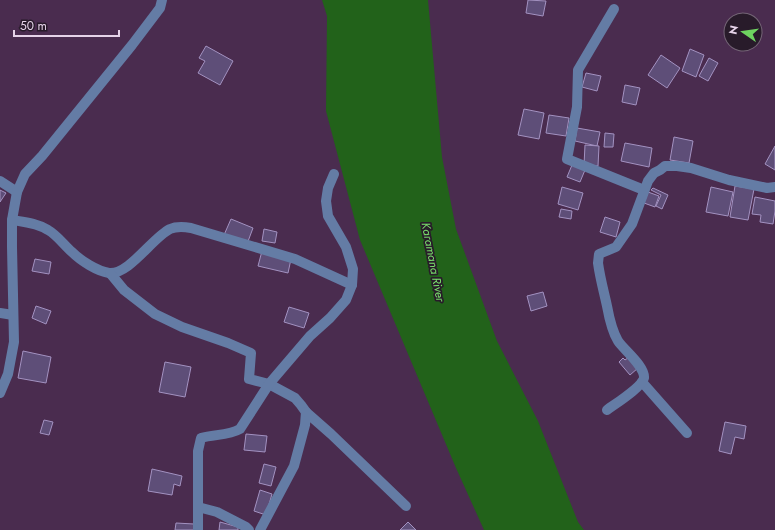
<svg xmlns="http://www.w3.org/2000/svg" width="775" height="530" viewBox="0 0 775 530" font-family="Jost,sans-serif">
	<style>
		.water { fill: #22621a }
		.building { fill: #5e4e78; stroke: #a392c1 }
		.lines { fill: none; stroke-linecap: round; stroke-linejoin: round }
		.minor { stroke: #647ca5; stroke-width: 10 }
		.labels { text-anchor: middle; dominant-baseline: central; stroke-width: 3.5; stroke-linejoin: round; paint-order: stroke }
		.water-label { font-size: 12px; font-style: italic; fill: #7be26d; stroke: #281b2a }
	</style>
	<rect width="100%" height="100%" fill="#4a2c4f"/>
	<polygon class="water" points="322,0 428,0 442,157 456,229 497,341 538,421 578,522 584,530 484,530 456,468 360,240 326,111 327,16"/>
	<g class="building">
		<polygon points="528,0 546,1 543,16 526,13"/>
		<polygon points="206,46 233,61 220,85 198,73 205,61 199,58"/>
		<polygon points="690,49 704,55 696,77 682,71"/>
		<polygon points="661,55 680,68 667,88 648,75"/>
		<polygon points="709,58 718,63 708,81 699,76"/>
		<polygon points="586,73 601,76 597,91 582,87"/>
		<polygon points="625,85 640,88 636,105 622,102"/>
		<polygon points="524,109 544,113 539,139 518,135"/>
		<polygon points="549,115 569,118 566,136 546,133"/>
		<polygon points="577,128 600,132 597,146 575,141"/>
		<polygon points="605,133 614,134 613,147 604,147"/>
		<polygon points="674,137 693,141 689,163 670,160"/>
		<polygon points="625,143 652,148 649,167 621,161"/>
		<polygon points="585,145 599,146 598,166 584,165"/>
		<polygon points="775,146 775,170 765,164"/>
		<polygon points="572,165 585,170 580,182 567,177"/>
		<polygon points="735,186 754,189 748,220 730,217"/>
		<polygon points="562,187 583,193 578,210 558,204"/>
		<polygon points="711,187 733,192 728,216 706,212"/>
		<polygon points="653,188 668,195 662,209 656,206 661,195 651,190"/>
		<polygon points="0,190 6,193 0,202"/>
		<polygon points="648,192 659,196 655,207 644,203"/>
		<polygon points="755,197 775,201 775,211 773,224 760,222 761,215 752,214"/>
		<polygon points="561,209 572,211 571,219 559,217"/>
		<polygon points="605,217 620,222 616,237 600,232"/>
		<polygon points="231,219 253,228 247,244 224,235"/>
		<polygon points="264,229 277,232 275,243 262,241"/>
		<polygon points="262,251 291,259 288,273 258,266"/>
		<polygon points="35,259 51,262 49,274 32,271"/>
		<polygon points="543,292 547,306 531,311 527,296"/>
		<polygon points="36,306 51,311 46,324 32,318"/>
		<polygon points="289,307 309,313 304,328 284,322"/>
		<polygon points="23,351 51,357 46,383 18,378"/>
		<polygon points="629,357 638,368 630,375 619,362 623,358 625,360"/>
		<polygon points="165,362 191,367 185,397 159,392"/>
		<polygon points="44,420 53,422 49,435 40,433"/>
		<polygon points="725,422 746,426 744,439 735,437 731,454 719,451"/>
		<polygon points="246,434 267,436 265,452 244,450"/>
		<polygon points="264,464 276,467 271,486 259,483"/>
		<polygon points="152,469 182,476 180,486 174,484 172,495 148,491"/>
		<polygon points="260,490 272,494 266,515 254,511"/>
		<polygon points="220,522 238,527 238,530 219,530"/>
		<polygon points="408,522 416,530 400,530"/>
		<polygon points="176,523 194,524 194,530 175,530"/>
	</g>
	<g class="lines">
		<g class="minor">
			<polyline points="614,9 578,70 577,107 567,159 644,190"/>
			<polyline points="0,181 17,192"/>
			<path d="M12 220C24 222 37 223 48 230 57 235 64 245 72 252 81 261 97 271 109 273 129 275 153 237 170 229 177 226 185 227 191 228L295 259 352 285"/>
			<polyline points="110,273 124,290 155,314 182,327 228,343 251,353 249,379 269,384 295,398 301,405 306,412 305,425 294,466 260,530"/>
			<polyline points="0,313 13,315"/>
			<polyline points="642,382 687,433"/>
			<polyline points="0,393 8,374 14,342 12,247 12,220 17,192 25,174 42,156 132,45 160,8 162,0"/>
			<path d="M607 410C615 404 642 387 644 378 645 366 624 350 618 341 612 331 609 317 607 306 604 292 600 278 598 263L599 254 616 247 632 224 648 181 654 173 660 170 665 166H677L691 168 729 180 767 188 775 187"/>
			<polyline points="306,412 331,434 406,506"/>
			<polyline points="198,507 217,512 246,527 249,530"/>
			<path d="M198 530V451L201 438C214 434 228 436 240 429L269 384 310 336 330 318 346 300 352 285 353 269 346 247 328 216 326 201 328 188 334 174"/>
		</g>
	</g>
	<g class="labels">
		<g class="water-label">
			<text transform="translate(433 262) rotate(79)">Karamana River</text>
		</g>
	</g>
	<g transform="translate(743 32) rotate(283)"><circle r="19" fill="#281b2a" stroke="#746576"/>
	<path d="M0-3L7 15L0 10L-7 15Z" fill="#6ed360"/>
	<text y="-6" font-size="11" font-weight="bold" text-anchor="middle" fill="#e6d3e9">N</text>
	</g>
	<path d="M14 30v6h105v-6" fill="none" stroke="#e6d3e9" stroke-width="2"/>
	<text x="20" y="30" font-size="12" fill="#e6d3e9" stroke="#281b2a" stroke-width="3" paint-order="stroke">50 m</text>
</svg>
